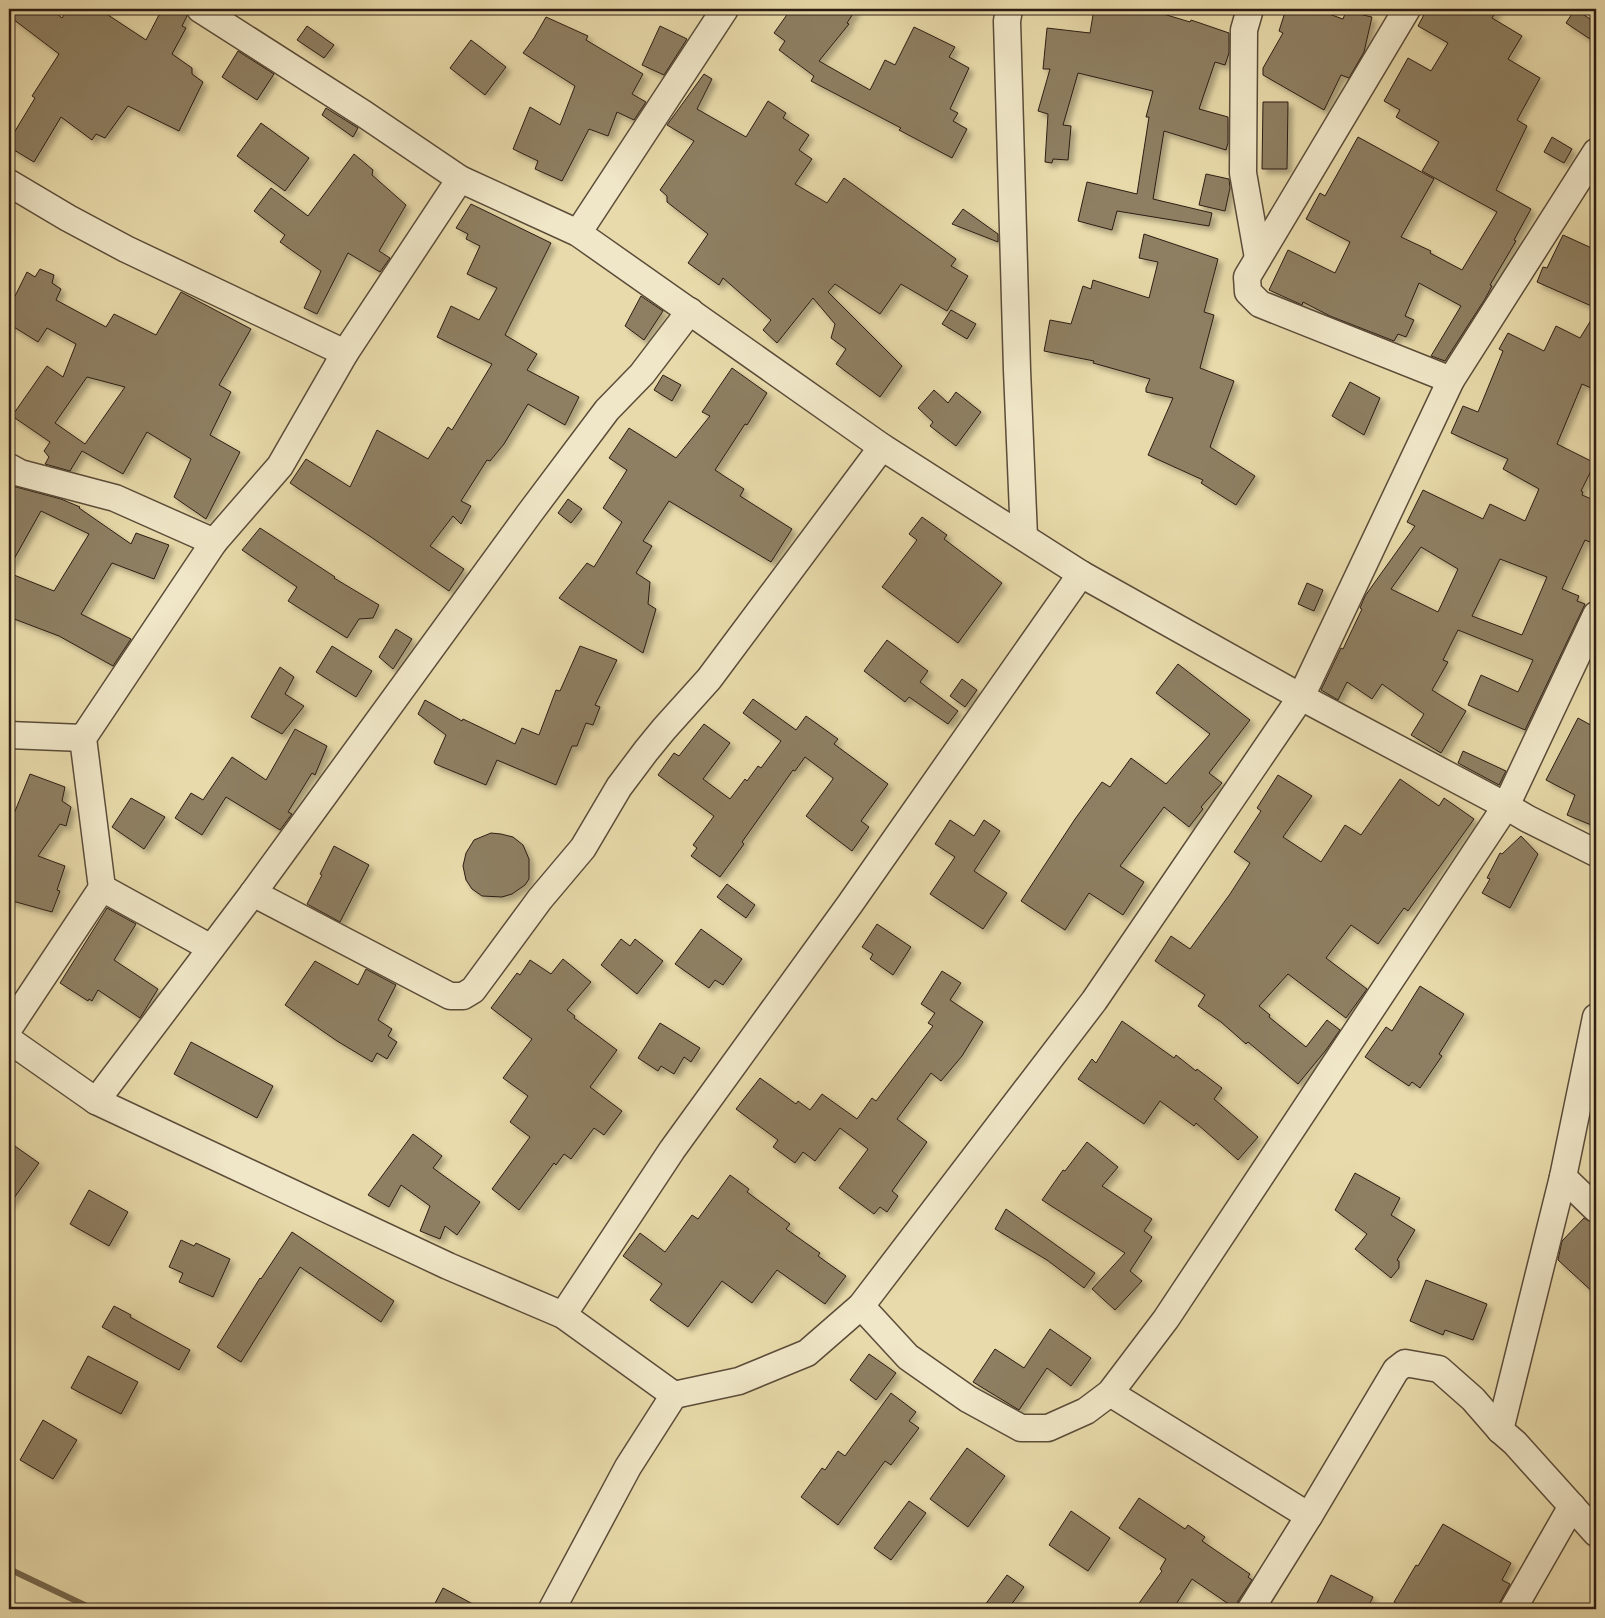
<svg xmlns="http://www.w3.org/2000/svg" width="1605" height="1618" viewBox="0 0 1605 1618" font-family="'Libre Bodoni',serif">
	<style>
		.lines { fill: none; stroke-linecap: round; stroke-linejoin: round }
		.stream { stroke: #76684f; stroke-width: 6 }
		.building { fill: #8e7f62; stroke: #2c1d13; fill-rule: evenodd; filter: url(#shadow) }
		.minor-casing { stroke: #5b4c39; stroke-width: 29 }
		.minor { stroke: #f0e7c8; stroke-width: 26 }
	</style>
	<defs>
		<filter id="shadow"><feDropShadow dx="4.5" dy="4.5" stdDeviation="2.5" flood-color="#0004"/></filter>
	</defs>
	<rect width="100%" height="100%" fill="#e8daaa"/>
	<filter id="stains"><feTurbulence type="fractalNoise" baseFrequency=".004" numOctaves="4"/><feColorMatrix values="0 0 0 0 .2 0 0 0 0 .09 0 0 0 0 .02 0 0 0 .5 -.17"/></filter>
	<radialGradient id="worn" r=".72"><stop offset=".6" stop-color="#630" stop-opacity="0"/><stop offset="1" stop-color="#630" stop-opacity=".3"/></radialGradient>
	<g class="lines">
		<polyline class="stream" points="9,1569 93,1609"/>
	</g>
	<g class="building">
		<polygon points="9,9 51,9 62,18 68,9 99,9 146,40 162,9 178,9 186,13 187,16 182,26 186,28 172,54 192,68 192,74 203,82 179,131 128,106 105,138 96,134 92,140 61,117 34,162 9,147 9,141 35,98 32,96 59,54 9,16"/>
		<polygon points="791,9 856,9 847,23 849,24 819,61 870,90 885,60 895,65 914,27 955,47 949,57 969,68 950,109 958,113 953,121 967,129 952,158 899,130 901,128 811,81 814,76 779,50 785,41 774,33"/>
		<polygon points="1094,9 1147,9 1190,22 1191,20 1229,33 1229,53 1225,65 1215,62 1199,109 1228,117 1228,143 1226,150 1164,131 1153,199 1212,213 1209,226 1117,211 1112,230 1078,221 1087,182 1137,194 1149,117 1146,117 1153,91 1078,73 1063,125 1071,126 1068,160 1053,159 1052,163 1045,162 1048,114 1038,111 1050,69 1043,69 1047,28 1090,33"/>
		<polygon points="1286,9 1315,9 1343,19 1346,11 1372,17 1364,52 1349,78 1341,75 1324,110 1263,75 1263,68 1283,33 1279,31"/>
		<polygon points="1427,9 1498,9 1492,18 1522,36 1508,59 1540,78 1517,120 1527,126 1496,190 1531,209 1514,240 1516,241 1490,285 1492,286 1485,299 1445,361 1431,356 1461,306 1419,283 1405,316 1414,320 1406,337 1398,334 1394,341 1330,316 1303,302 1302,305 1269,290 1288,250 1335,273 1350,242 1306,219 1320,193 1325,196 1358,137 1434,179 1401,237 1431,251 1430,253 1462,270 1497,212 1422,171 1439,142 1396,117 1400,110 1384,101 1408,58 1431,71 1448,43 1418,26"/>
		<polygon points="1575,9 1596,23 1596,43 1566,23"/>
		<polygon points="546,17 588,36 586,40 643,74 632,94 646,102 634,120 617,112 608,136 589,129 562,181 535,169 538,161 513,149 530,107 560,125 575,86 523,53 534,38"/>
		<polygon points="307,26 334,45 324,58 297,40"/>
		<polygon points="660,26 687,39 664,75 642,65"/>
		<polygon points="471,40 506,67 485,95 450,68"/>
		<polygon points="238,51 274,74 257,100 222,77"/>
		<polygon points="704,74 712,79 697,109 746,137 768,101 786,113 783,118 809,135 799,150 812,159 795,184 827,203 844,178 956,259 951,266 968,276 947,311 901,284 880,314 835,284 828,292 902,366 880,397 836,364 846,349 831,338 835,324 813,298 777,343 763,330 771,320 723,278 719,285 688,263 708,234 667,202 667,196 660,190 694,141 667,125"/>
		<polygon points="1263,102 1288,102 1287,169 1262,169"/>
		<polygon points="326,108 358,128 353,137 322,115"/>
		<polygon points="261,123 309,158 285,191 237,156"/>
		<polygon points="1552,137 1572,149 1564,163 1544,152"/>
		<polygon points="354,154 373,170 372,175 406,205 379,251 390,258 380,272 348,253 317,314 304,308 321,271 280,242 285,235 254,211 271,188 308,216"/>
		<polygon points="1206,174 1229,179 1230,188 1225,211 1199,205"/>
		<polygon points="471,204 551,243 505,335 537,354 527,370 579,397 565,425 528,404 504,444 490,461 487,460 475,479 461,501 471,506 461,524 453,516 430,546 464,569 449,591 371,537 290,483 306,459 350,487 377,430 428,459 448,427 452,430 492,364 437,337 451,306 479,320 497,288 467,274 480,246 466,239 468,234 456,228"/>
		<polygon points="963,209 998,234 998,242 952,224"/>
		<polygon points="1144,234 1218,259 1204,312 1214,315 1200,368 1234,381 1210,447 1255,476 1236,505 1201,483 1203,480 1148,455 1173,398 1146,392 1146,388 1150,379 1093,363 1094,361 1044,351 1050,320 1071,324 1083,286 1091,289 1093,280 1149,298 1158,262 1139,258"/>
		<polygon points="1563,235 1596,250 1596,308 1537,282 1543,267 1547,268"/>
		<path d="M40 269 54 275 52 283 61 289 56 300 106 327 114 314 156 335 181 292 251 329 219 385 231 392 210 435 240 452 206 519 174 497 191 459 147 432 123 474 82 451 70 471 45 464 49 457 44 451 50 442 12 416 47 366 63 377 76 344 47 328 38 342 9 324V308L27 272 35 277ZM87 377 125 387 85 444 55 423Z"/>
		<polygon points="641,296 663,311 644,340 625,326"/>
		<polygon points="951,310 976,324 967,339 942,324"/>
		<path d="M1596 312V377L1591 388 1582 384 1557 444 1595 463 1581 491 1583 492 1582 495 1596 501V529L1590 542 1585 540 1562 589 1579 596 1577 601 1585 604 1525 730 1468 705 1481 675 1518 692 1533 660 1458 630 1443 660 1448 662 1432 690 1466 711 1441 753 1411 735 1424 714 1382 684 1372 699 1347 682 1338 700 1321 690 1341 648 1343 649 1362 609 1360 608 1365 596 1415 526 1407 522 1423 490 1483 519 1490 504 1525 521 1539 489 1503 469 1508 459 1451 433 1463 406 1478 412 1503 351 1499 349 1508 333 1544 351 1556 326 1580 338ZM1421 547 1458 569 1438 612 1391 589ZM1500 559 1547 577 1522 635 1472 616Z"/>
		<polygon points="732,368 767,393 747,425 745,424 715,470 744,489 740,496 792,529 771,562 669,501 643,541 652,546 636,573 650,582 648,604 656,609 643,653 559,598 587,563 594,567 622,522 603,508 627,470 609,458 629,428 676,458 710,416 702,412"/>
		<polygon points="663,375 681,385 672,401 654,390"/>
		<polygon points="1350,382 1380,398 1364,435 1332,416"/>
		<polygon points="934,390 948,403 956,392 981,412 956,446 930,426 933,422 918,408"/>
		<polygon points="9,484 16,487 61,499 80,507 79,508 131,544 136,533 169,545 154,579 112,563 81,614 131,639 113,666 59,636 9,617 9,573 54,591 89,534 41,511 9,568"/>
		<polygon points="568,499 582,509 571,523 558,513"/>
		<polygon points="922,517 947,535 944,539 1002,583 958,643 882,587 917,540 909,534"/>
		<polygon points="260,528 335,577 334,578 379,605 373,618 359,619 347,638 288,601 297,587 242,550"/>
		<polygon points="1307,583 1323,590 1314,611 1298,604"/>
		<polygon points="396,629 412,639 393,669 379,657"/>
		<polygon points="887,640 928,671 920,682 958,711 948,724 909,697 905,702 864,671"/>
		<polygon points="332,646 372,671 356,697 316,672"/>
		<polygon points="580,646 617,660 595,705 600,707 593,725 586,723 577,746 572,746 556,785 497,760 486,785 435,764 434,762 446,735 418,714 425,700 462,721 463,719 515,744 522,728 539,735 556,690 560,691"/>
		<polygon points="1178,664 1250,720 1209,773 1222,783 1201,807 1203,809 1189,827 1164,807 1120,866 1144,882 1123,915 1089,893 1065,930 1021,901 1075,819 1102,782 1110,787 1131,758 1166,784 1210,734 1156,693"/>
		<polygon points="280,667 294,677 285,694 304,706 282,734 251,717"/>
		<polygon points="962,679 977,690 965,707 950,696"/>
		<polygon points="753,699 796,730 806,716 838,739 834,744 888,784 861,821 869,827 852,851 806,816 833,779 833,778 805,757 795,771 793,770 742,842 744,844 720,877 691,856 697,848 693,845 714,816 658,775 674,753 679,756 704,724 730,743 703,779 730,799 745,779 747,781 758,766 761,768 781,741 743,713"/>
		<polygon points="1578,718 1596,728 1596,827 1567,815 1575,795 1546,780"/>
		<polygon points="295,729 327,746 315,775 312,773 288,812 292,814 280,830 226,797 202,835 175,818 191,793 203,800 232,757 266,780"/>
		<polygon points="1463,751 1506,771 1499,785 1458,763"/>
		<polygon points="30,774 65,787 62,801 71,807 66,826 60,824 38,856 65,866 57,890 60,891 52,912 9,900 9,826"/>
		<polygon points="1278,775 1312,796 1283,837 1321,862 1345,825 1361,835 1400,779 1439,806 1444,798 1474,819 1408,911 1404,908 1378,944 1351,925 1326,958 1367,989 1346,1018 1288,974 1259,1006 1270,1015 1269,1017 1306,1047 1327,1020 1340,1030 1326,1050 1298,1084 1248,1042 1246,1044 1221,1022 1198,1006 1205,995 1155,961 1171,936 1190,949 1230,894 1250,863 1234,852 1261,811 1257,808"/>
		<polygon points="131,798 165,817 144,849 112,827"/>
		<polygon points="950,820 974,836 984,820 1000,831 974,871 1007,893 983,929 930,894 955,857 935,844"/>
		<polygon points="491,833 501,834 513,837 523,845 529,859 529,879 525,885 512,894 502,897 482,896 472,889 466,880 463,866 466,853 474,840"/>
		<polygon points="1521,836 1538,854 1510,908 1482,893 1490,879 1487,878 1500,853 1502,854"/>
		<polygon points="334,846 369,865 340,922 307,904 322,875 320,874"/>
		<polygon points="727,884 755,905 746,918 717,897"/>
		<polygon points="107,908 136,924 114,960 158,989 140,1018 98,990 92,1001 89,999 88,1001 60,983"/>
		<polygon points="877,924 911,947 893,975 870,959 873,954 862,947"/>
		<polygon points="701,929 742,959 723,985 715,980 709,988 675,964"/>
		<polygon points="621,939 630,946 635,939 663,961 637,994 601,965"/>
		<polygon points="563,959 591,982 567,1010 575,1016 574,1018 617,1050 590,1087 622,1111 604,1135 594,1128 571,1159 564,1154 556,1165 554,1163 519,1210 492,1189 530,1137 510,1122 528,1096 503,1078 532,1039 491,1008 517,973 520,975 530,960 551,974"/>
		<polygon points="315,961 358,985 366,969 396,985 378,1020 392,1029 388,1036 397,1042 387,1059 377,1053 372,1062 337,1041 285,1005"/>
		<polygon points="942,971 961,983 950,1000 983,1022 962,1056 941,1081 931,1073 897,1119 927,1142 892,1191 898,1196 887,1212 880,1207 874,1214 839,1188 868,1149 840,1128 815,1161 803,1152 795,1163 773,1147 778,1140 736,1109 760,1078 796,1104 798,1101 810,1110 822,1094 857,1119 872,1098 876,1101 933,1026 928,1023 935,1013 921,1004"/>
		<polygon points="1420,986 1464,1014 1439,1054 1442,1056 1420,1088 1412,1082 1409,1086 1365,1057 1386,1027 1392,1031"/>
		<polygon points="1122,1021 1174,1058 1176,1055 1196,1071 1197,1069 1222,1088 1214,1099 1258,1137 1238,1160 1196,1123 1194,1126 1160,1101 1144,1124 1078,1079 1092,1059 1096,1063"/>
		<polygon points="660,1023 700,1048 691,1062 684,1057 674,1074 661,1066 658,1071 638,1058"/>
		<polygon points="191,1042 273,1086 257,1118 174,1074"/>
		<polygon points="413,1134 442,1156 433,1168 480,1202 457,1235 445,1226 440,1239 420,1231 430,1206 401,1185 389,1207 368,1195"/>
		<polygon points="9,1142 39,1163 9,1205"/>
		<polygon points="1087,1142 1118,1167 1102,1186 1152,1219 1144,1231 1152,1237 1130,1271 1142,1281 1115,1310 1092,1289 1125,1253 1042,1200 1063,1170 1065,1171"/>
		<polygon points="1355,1173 1400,1198 1391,1215 1415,1230 1397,1260 1399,1261 1399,1268 1391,1278 1355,1249 1367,1234 1335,1210"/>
		<polygon points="730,1175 749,1189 747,1192 790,1224 786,1229 820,1253 818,1256 846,1276 825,1304 777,1270 752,1303 722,1281 688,1327 650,1300 662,1284 623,1256 640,1233 665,1252 692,1215 698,1219"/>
		<polygon points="89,1190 128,1212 109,1246 70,1224"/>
		<polygon points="1006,1209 1095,1273 1084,1288 1047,1260 995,1229"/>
		<polygon points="1584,1218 1592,1223 1596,1224 1596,1295 1558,1260 1562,1241"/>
		<polygon points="292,1232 394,1301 381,1322 300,1267 241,1362 217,1347 260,1278 261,1279"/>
		<polygon points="181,1240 194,1246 196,1243 230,1259 213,1297 179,1282 183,1273 169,1267"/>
		<polygon points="1426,1280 1487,1304 1473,1340 1445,1330 1443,1335 1410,1321"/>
		<polygon points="114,1306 131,1315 130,1317 190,1350 179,1370 102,1327"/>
		<polygon points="1050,1329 1091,1358 1071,1386 1047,1368 1019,1410 973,1382 995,1349 1024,1368"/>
		<polygon points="869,1354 896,1373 876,1400 850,1380"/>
		<polygon points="88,1356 138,1382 121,1414 71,1388"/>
		<polygon points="891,1393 916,1412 909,1421 919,1428 891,1465 885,1461 838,1525 801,1497 822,1468 825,1470 838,1451 845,1456"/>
		<polygon points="43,1420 77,1440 53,1479 20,1460"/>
		<polygon points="967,1448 1005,1476 968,1527 930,1499"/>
		<polygon points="1139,1498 1185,1529 1188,1525 1205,1537 1202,1541 1250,1574 1248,1577 1252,1580 1238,1601 1236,1609 1192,1579 1173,1609 1135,1609 1162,1571 1160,1569 1166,1559 1119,1528"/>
		<polygon points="909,1501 926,1513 891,1560 874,1548"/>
		<polygon points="1071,1511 1110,1538 1088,1571 1049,1545"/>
		<polygon points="1443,1524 1511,1563 1502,1580 1510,1584 1500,1602 1498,1609 1405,1609 1394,1602 1416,1565 1418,1566"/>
		<polygon points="1007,1575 1024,1587 1008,1609 982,1609"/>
		<polygon points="1331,1575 1373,1597 1367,1609 1314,1609"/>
		<polygon points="443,1588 482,1609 432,1609"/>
	</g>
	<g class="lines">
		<g class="minor-casing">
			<g id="minor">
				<polyline points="200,9 364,114 460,179 578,233 882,447 1081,574 1301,697 1506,806 1596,615"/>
				<polyline points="1009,9 1007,21 1017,370 1024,537"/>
				<polyline points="1250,9 1244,30 1243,173 1258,258"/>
				<polyline points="1407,9 1247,277 1248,292 1260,304 1451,380"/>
				<polyline points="9,183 68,218 126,249 345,353"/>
				<polyline points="578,233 725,9"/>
				<polyline points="9,467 20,473 115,498 214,542"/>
				<polyline points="9,735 83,738"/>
				<polyline points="253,893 450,996 463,996 473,990 540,899 583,848 619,787 646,751 664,729 709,679 882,447"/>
				<polyline points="211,948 102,888 83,738 214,542 280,466 345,353 460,179"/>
				<polyline points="9,1028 102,888"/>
				<polyline points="9,1040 96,1101 448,1266 563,1315 674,1395"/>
				<polyline points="96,1101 253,893 529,514 607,410 642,374 690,311"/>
				<polyline points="1563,1177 1596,1209"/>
				<polyline points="861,1306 908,1357 968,1399 1021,1428 1048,1428 1086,1411 1110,1393 1166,1319 1506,806 1528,819 1596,853"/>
				<polyline points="563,1315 672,1150 850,904 1081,574"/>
				<polyline points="1110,1393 1309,1516"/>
				<polyline points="1500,1430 1563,1177 1596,1017"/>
				<polyline points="552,1609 628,1467 674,1395 739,1381 807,1353 861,1306 1094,1001 1301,697 1451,380 1596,152"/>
				<polyline points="1251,1609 1309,1516 1396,1370 1405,1363 1439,1369 1473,1399 1500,1430 1515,1443 1596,1533"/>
				<polyline points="1513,1609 1572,1506"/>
			</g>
		</g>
		<use href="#minor" class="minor"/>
	</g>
	<rect width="1605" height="1618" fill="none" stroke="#e8daaa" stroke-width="30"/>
	<rect x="10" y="10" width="1585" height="1598" fill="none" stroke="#2c1d13" stroke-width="2.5"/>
	<rect x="15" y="15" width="1575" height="1588" fill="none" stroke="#2c1d13"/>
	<rect width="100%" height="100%" filter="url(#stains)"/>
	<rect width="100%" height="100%" fill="url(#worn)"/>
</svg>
